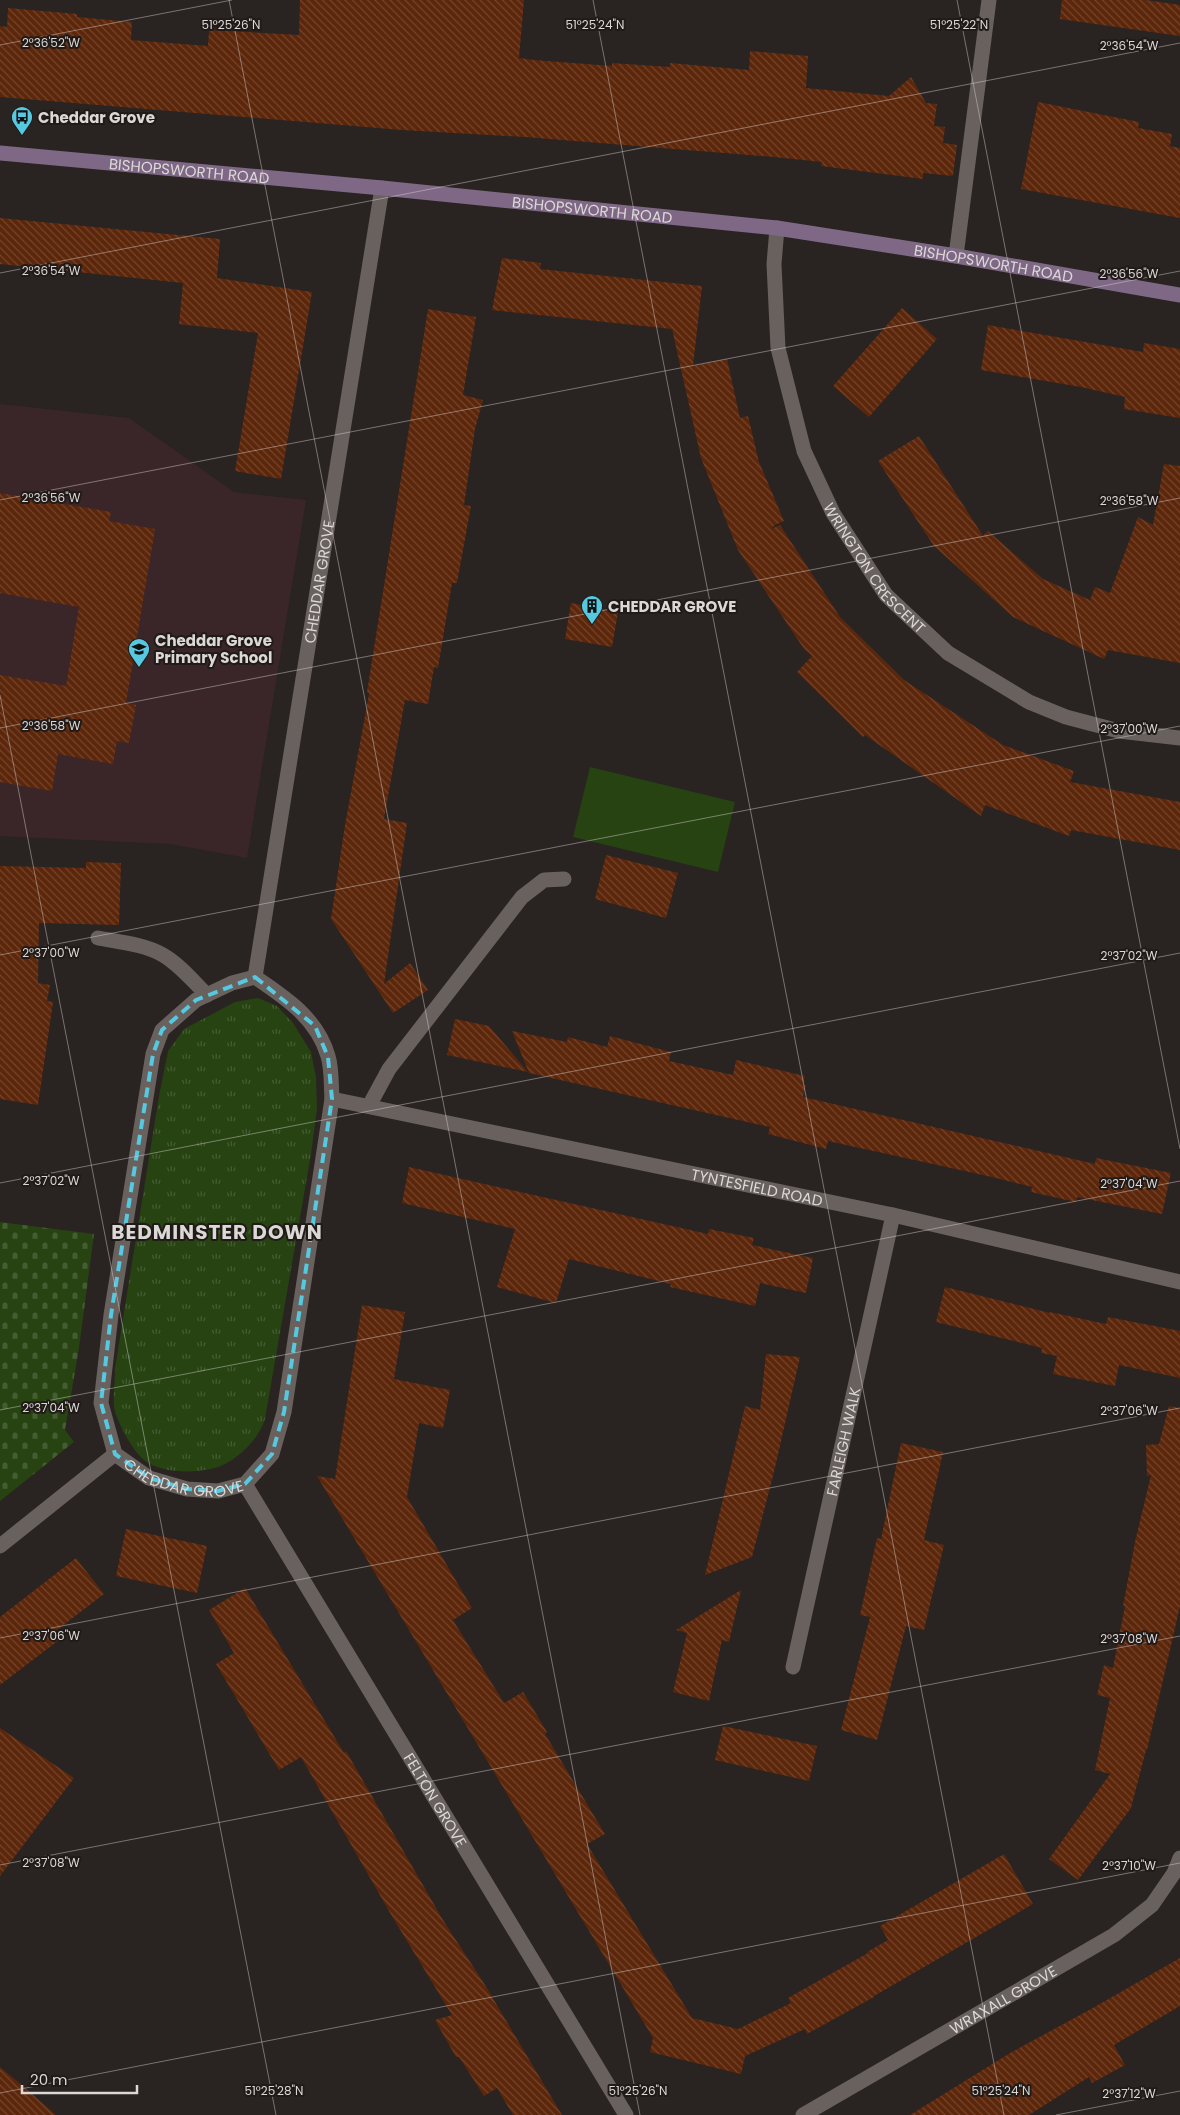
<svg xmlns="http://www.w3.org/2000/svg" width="1180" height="2115" viewBox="0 0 1180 2115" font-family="Poppins,sans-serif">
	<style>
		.education { fill: #3a2629 }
		.grass { fill: url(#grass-tufts) }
		.cemetery { fill: url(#cemetery-stones) }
		.pitch { fill: #264311 }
		.building { fill: url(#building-back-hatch) }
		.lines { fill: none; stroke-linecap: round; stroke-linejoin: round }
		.lane { stroke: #68615e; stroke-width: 15 }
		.street { stroke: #68615e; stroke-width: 15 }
		.secondary { stroke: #7e6886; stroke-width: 15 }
		.marked { fill: none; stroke: #56c9e0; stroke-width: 4; stroke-dasharray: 10 6; stroke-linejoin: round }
		.ticks { fill: none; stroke: #dcd8d6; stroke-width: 1; stroke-opacity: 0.45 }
		.labels { text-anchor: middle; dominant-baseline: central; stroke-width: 4; stroke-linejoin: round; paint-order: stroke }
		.poi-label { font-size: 15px; font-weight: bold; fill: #dcd8d6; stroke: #201a18; text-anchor: start }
		.street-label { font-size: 15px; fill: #dcd8d6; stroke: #201a18 }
		.district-label { font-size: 20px; font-weight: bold; letter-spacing: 1px; fill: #dcd8d6; stroke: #201a18 }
		.ticks-label { font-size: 12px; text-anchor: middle; fill: #dcd8d6; stroke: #201a18; stroke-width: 4; stroke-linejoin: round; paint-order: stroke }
	</style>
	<defs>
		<pattern id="grass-tufts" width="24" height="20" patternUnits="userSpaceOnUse" patternTransform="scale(1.25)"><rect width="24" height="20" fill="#264311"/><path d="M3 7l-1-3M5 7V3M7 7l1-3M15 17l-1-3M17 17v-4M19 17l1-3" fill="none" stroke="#455d33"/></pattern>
		<pattern id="cemetery-stones" width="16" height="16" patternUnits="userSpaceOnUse" patternTransform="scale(1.25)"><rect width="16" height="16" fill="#264311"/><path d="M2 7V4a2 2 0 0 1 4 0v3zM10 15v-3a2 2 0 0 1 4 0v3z" fill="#455d33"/></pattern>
		<pattern id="building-back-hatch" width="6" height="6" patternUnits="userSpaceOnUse" patternTransform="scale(1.25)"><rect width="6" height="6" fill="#5c260a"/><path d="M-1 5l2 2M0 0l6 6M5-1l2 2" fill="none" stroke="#73452d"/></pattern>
	</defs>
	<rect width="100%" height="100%" fill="#292321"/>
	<polygon class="education" points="0,404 129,418 234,492 306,500 247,858 170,844 0,836"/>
	<path class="grass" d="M258 998 277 1006 293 1023 311 1052 316 1077 317 1109 311 1154 265 1419C259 1437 243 1455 225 1464 205 1474 162 1475 144 1460 133 1451 116 1421 114 1407 113 1394 115 1381 115 1368L159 1096 168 1051 184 1029 235 1002Z"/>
	<polygon class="cemetery" points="0,1222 94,1234 79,1348 65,1430 74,1442 0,1501"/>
	<polygon class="pitch" points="590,767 735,802 718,872 573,837"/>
	<g class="building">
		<polygon points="300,0 524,0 519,58 534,60 612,66 612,63 670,67 670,63 749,70 750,51 808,56 806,88 889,96 911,77 926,103 937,104 934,126 945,127 943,143 957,145 953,176 923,173 923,179 821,166 822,162 774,157 525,137 402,130 0,97 0,26 7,27 8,8 77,14 77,17 132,22 131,40 208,46 209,30 299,35"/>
		<polygon points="1062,0 1146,0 1180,5 1180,36 1060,19"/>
		<polygon points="1038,102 1139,122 1138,128 1172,134 1170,146 1180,148 1180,218 1021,189"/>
		<polygon points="0,218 220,239 217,278 312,292 281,479 235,471 258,333 179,324 183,283 0,264"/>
		<polygon points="502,258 541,263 540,269 702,286 693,366 727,359 740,418 748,416 759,462 784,521 775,525 771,529 780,525 840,617 904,680 1003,745 1074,771 1070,782 1180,802 1180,850 1071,830 1069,836 985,805 981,816 865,735 863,737 797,672 812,656 804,649 738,550 701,458 672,329 492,310"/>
		<polygon points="902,308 937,339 869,417 833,386"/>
		<polygon points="428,309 476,317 463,395 483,400 475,429 464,505 471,506 457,583 452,583 438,668 434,667 428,704 405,700 384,819 407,823 384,984 410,963 428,990 393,1013 331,919 345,825 369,694 367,692"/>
		<polygon points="988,325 1143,352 1144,343 1180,349 1180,418 1124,409 1125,397 1081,387 981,370"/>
		<polygon points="919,436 983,536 988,531 1043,579 1090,600 1095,587 1110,593 1138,517 1153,525 1164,464 1180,466 1180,663 1108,650 1104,659 1013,617 934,546 878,461"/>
		<polygon points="0,493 111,512 109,521 155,529 126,703 136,705 129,743 117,741 113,764 58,754 52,791 0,782 0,675 66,686 79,607 0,593"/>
		<polygon points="571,603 618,612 612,647 565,639"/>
		<polygon points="606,855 678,873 666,918 595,899"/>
		<polygon points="86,862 121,863 119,925 39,923 38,983 50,985 47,1001 53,1002 38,1105 0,1099 0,866 86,868"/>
		<polygon points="455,1019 489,1026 528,1072 447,1055"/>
		<polygon points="512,1031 567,1042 568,1037 607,1047 610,1036 671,1052 669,1061 733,1075 736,1060 805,1076 803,1084 806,1085 803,1097 1095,1164 1096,1158 1171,1173 1162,1214 1077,1197 1076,1202 1031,1192 1032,1187 992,1177 828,1141 826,1149 768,1134 770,1127 529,1073"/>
		<polygon points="409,1167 708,1234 709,1229 754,1238 752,1245 813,1258 806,1293 760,1283 755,1306 670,1287 671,1284 569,1259 556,1303 497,1287 515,1229 402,1203"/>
		<polygon points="945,1287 1050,1313 1050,1312 1106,1324 1108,1317 1180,1331 1180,1378 1119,1365 1115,1386 1053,1374 1057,1356 1041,1353 1042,1348 936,1322"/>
		<polygon points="362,1305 405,1312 394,1379 450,1390 443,1428 419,1423 407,1497 472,1608 453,1620 504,1703 523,1692 547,1732 545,1734 605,1834 587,1844 692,2018 738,2029 791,2003 788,1998 868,1953 867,1952 888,1940 880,1926 1004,1854 1033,1904 874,1996 874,1997 807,2034 805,2029 745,2056 741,2074 650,2052 653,2038 317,1476 335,1479"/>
		<polygon points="766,1354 800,1357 774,1472 752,1557 705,1575 745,1406 760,1410"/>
		<polygon points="1169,1406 1180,1408 1180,1606 1147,1750 1146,1750 1131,1808 1078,1880 1049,1859 1110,1774 1095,1770 1110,1698 1097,1695 1104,1665 1113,1668 1125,1606 1123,1606 1135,1542 1151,1475 1147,1476 1146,1445 1159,1444"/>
		<polygon points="901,1443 943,1452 924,1540 944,1545 924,1630 906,1626 877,1740 841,1730 870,1617 860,1615 877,1538 881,1539"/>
		<polygon points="126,1529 207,1546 197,1593 116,1576"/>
		<polygon points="76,1558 104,1594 53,1633 59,1640 0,1685 0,1617"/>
		<polygon points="245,1588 344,1753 346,1751 443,1920 485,1985 562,2115 513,2115 497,2088 484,2096 459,2057 456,2057 435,2020 452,2015 393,1918 301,1757 279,1770 216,1664 234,1653 209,1610"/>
		<polygon points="741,1590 729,1642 722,1640 709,1701 673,1692 687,1633 676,1630"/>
		<polygon points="723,1726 817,1746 809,1781 715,1760"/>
		<polygon points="0,1728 74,1778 0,1876"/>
		<polygon points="1180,1958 1180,2006 1114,2045 1125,2065 1092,2083 1089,2077 1029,2115 910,2115 1010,2053 1091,2009"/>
		<polygon points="0,2067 24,2087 56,2115 0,2115"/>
	</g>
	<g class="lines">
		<g class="lane">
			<polyline points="956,256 989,0"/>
			<path d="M98 938C119 942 144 944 163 955 180 965 193 981 207 995"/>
			<polyline points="369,1106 389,1069 522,897 544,880 564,879"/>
		</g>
		<g class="street">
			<path id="s1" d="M777 228 774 264 778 348 804 451 833 513 886 595 948 653 1029 702 1066 717 1119 731 1180 738"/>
			<path id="s2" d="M255 977 232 983 196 1000 162 1030 153 1054 111 1315 101 1403 115 1454 149 1478 187 1489 218 1491 245 1484 272 1454 284 1412 332 1099C331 1085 332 1069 328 1056 317 1018 286 998 255 977L382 188"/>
			<path id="s3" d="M332 1099 893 1215 1180 1282"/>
			<path id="s4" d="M245 1484 626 2115"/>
			<polyline points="0,1546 115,1454"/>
			<path id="s5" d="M793 1667 893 1215"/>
			<path id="s6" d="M803 2115 1114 1935 1152 1905 1174 1873 1180 1858"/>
		</g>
		<path class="secondary" id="s7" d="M0 153 382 188 777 228 956 256 1180 295"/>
	</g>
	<path class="marked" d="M255 977 315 1026 328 1057 332 1099 284 1412 272 1454 245 1484 218 1491 187 1489 149 1478 115 1454 101 1403 111 1315 153 1054 162 1030 196 1000Z"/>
	<path class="ticks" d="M229 0 640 2115M593 0 1004 2115M957 0 1180 1149M0 45 232 0M0 273 1180 43M0 500 1180 271M0 695 276 2115M0 728 1180 498M0 955 1180 726M0 1183 1180 953M0 1410 1180 1181M0 1638 1180 1408M0 1865 1180 1636M0 2093 1180 1863M1056 2115 1180 2091"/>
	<defs>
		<g id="bus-pin" transform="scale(1.125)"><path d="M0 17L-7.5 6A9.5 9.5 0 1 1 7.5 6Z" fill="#56c9e0" stroke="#201a18"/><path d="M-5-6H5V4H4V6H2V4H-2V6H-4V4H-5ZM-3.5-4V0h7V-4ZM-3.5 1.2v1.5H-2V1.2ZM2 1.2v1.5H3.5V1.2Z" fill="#111"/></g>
		<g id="building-pin" transform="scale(1.125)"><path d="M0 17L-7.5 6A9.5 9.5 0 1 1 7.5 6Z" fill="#56c9e0" stroke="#201a18"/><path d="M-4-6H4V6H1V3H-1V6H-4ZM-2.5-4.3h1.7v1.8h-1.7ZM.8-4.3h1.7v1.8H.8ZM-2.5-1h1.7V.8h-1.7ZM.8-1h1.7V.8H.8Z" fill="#111"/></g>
		<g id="school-pin" transform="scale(1.125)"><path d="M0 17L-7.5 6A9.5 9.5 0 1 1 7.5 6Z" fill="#56c9e0" stroke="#201a18"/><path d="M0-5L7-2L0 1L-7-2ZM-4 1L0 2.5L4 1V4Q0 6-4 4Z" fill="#111"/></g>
	</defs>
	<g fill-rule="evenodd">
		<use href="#bus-pin" x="22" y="117"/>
		<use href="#building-pin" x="592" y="606"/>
		<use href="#school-pin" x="139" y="649"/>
	</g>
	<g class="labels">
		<g class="poi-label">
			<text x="38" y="117">Cheddar Grove</text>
			<text x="608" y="606">CHEDDAR GROVE</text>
			<text x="155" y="640">Cheddar Grove<tspan x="155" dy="17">Primary School</tspan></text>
		</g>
		<g class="street-label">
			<text stroke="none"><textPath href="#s7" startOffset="190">BISHOPSWORTH ROAD</textPath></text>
			<text stroke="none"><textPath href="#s7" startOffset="595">BISHOPSWORTH ROAD</textPath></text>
			<text stroke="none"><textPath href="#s7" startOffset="1000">BISHOPSWORTH ROAD</textPath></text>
			<text stroke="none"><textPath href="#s1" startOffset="364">WRINGTON CRESCENT</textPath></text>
			<text stroke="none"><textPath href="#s2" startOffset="1635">CHEDDAR GROVE</textPath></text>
			<text stroke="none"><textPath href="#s3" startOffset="434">TYNTESFIELD ROAD</textPath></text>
			<text stroke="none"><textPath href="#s5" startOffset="231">FARLEIGH WALK</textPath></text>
			<text stroke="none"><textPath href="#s2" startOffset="616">CHEDDAR GROVE</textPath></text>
			<text stroke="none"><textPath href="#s4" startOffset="369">FELTON GROVE</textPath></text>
			<text stroke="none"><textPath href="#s6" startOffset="231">WRAXALL GROVE</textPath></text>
		</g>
		<g class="district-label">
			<text x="217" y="1232">BEDMINSTER DOWN</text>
		</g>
	</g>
	<g class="ticks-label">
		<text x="231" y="29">51°25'26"N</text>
		<text x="595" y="29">51°25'24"N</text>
		<text x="959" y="29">51°25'22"N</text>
		<text x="51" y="47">2°36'52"W</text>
		<text x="1129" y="50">2°36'54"W</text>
		<text x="51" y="275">2°36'54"W</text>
		<text x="1129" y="278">2°36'56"W</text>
		<text x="51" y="502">2°36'56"W</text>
		<text x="1129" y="505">2°36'58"W</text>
		<text x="51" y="730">2°36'58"W</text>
		<text x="1129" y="733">2°37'00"W</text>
		<text x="51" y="957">2°37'00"W</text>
		<text x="1129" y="960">2°37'02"W</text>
		<text x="51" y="1185">2°37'02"W</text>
		<text x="1129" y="1188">2°37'04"W</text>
		<text x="51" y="1412">2°37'04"W</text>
		<text x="1129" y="1415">2°37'06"W</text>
		<text x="51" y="1640">2°37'06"W</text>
		<text x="1129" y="1643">2°37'08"W</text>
		<text x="51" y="1867">2°37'08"W</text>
		<text x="1129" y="1870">2°37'10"W</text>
		<text x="274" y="2095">51°25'28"N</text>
		<text x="638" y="2095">51°25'26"N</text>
		<text x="1001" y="2095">51°25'24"N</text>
		<text x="1129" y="2098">2°37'12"W</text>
	</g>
	<path d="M22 2085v8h115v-8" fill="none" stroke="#dcd8d6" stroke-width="2.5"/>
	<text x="30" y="2085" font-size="15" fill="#dcd8d6" stroke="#201a18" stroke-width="4" paint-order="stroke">20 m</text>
</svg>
